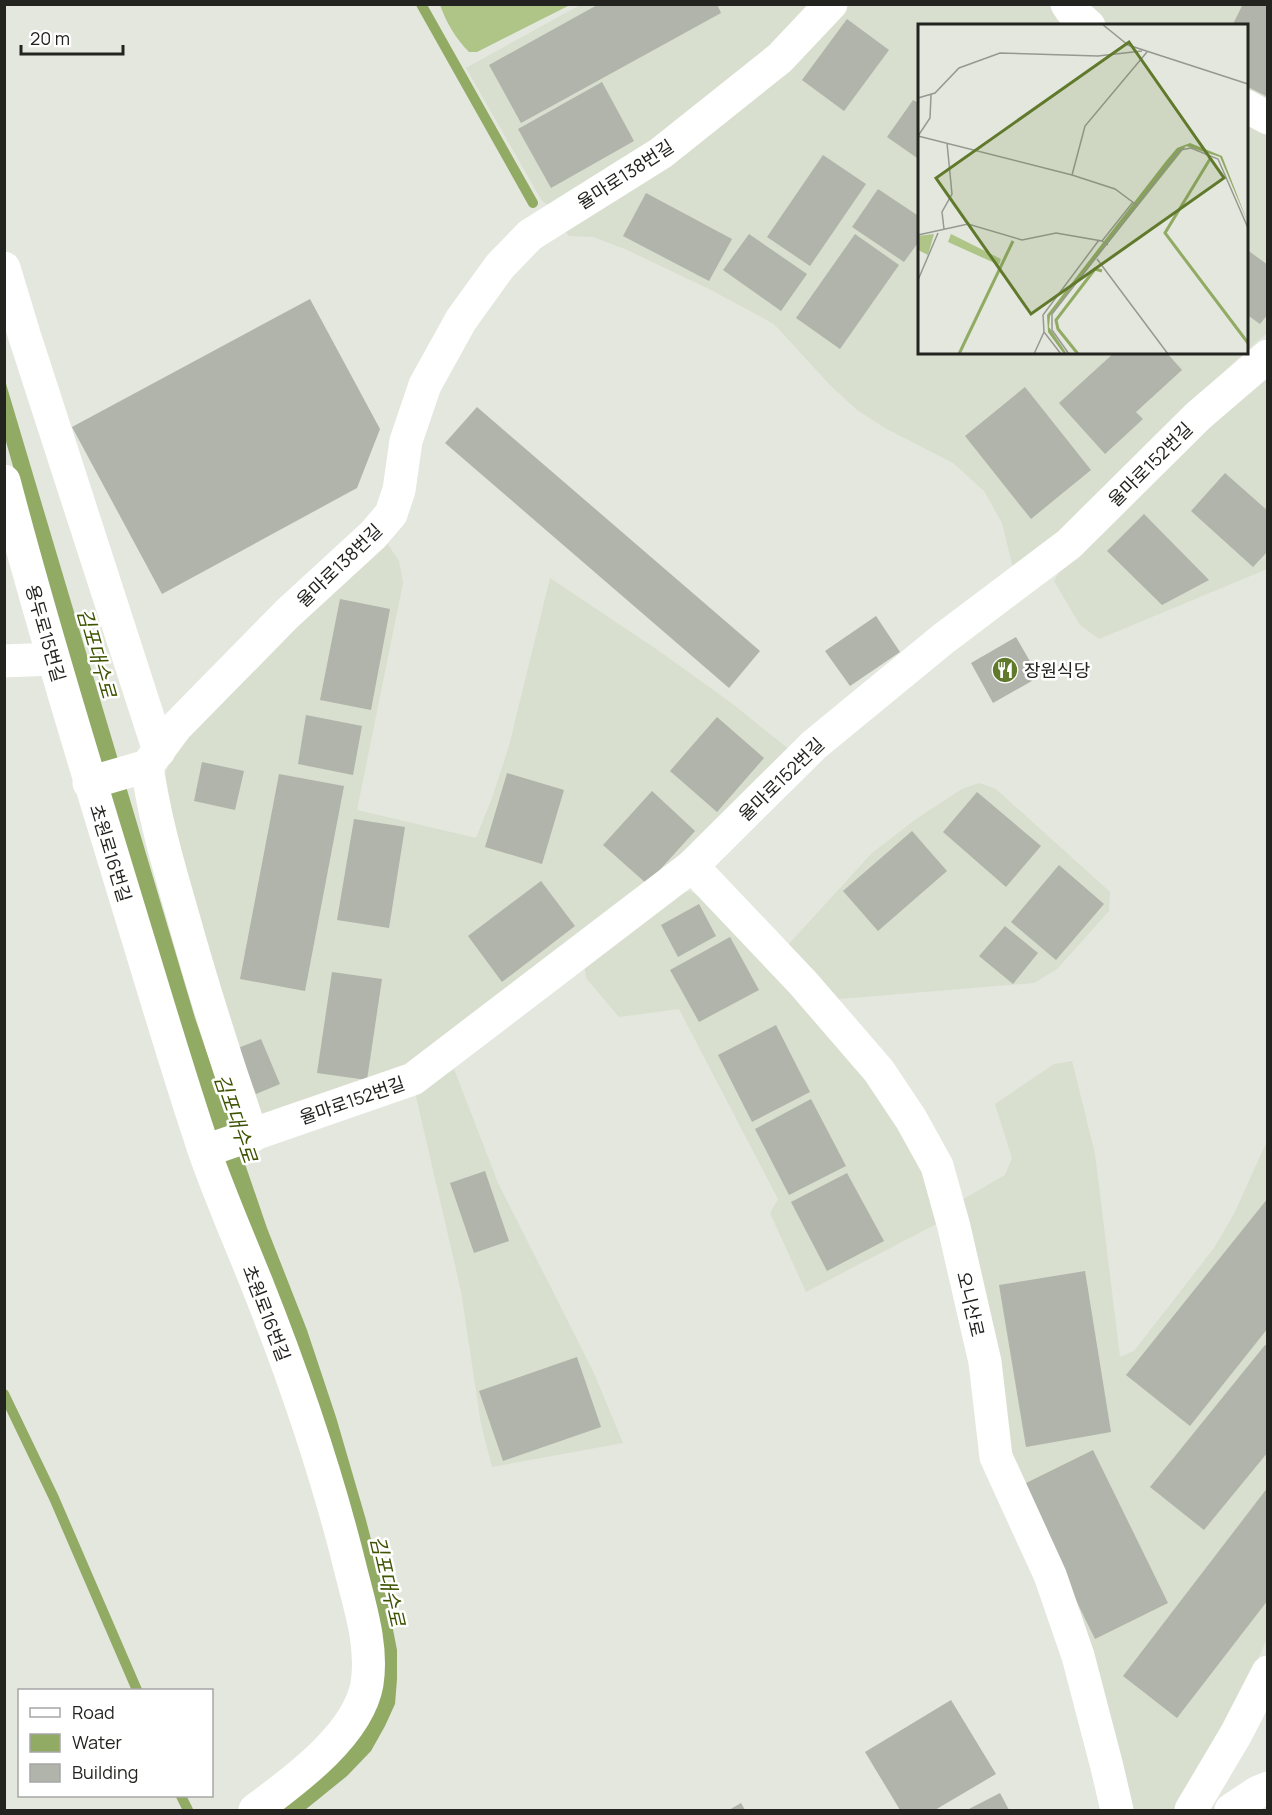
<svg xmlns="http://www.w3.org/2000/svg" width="1272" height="1815" viewBox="0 0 1272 1815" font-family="Manrope,'Noto Sans KR',sans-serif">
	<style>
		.built { fill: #d8dfce }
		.green { fill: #aec587 }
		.water { fill: #91aa64 }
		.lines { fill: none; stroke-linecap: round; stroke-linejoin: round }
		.stream { stroke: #91aa64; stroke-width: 10 }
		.building { fill: #b0b4ab }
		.minor { stroke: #fff; stroke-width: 33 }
		.labels { text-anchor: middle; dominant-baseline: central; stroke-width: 5; stroke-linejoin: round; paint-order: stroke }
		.street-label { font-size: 18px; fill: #232420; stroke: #fff }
		.poi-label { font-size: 18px; fill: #232420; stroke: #fff; text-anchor: start }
		.water-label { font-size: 20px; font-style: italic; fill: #3d5300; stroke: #fff }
		.inset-river { fill: none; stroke: #91aa64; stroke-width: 3 }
		.inset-road { fill: none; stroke: #969991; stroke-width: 1.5 }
		.view { fill: #60792b; fill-opacity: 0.15; stroke: #60792b; stroke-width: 3 }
		.inset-edge { fill: none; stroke: #232420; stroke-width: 3 }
	</style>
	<rect width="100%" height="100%" fill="#e3e7dd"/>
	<g class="built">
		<polygon points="580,5 815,5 772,49 686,120 548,205 542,201 466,68"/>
		<polygon points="844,5 1051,5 1069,25 920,26 920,352 1244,353 1168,424 1067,531 1014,572 1002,523 984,491 953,463 885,428 857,410 830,385 774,324 709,289 625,249 593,237 569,236 562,228"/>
		<polygon points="1085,5 1267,5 1267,107 1247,96 1246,26 1111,25 1102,21"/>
		<polygon points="1246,125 1268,135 1267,333 1247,350"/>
		<polygon points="1267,375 1267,569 1099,639 1080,625 1054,581 1065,563 1187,444"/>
		<polygon points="387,543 399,561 403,583 357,810 476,838 492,798 509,746 550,578 659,651 730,702 791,751 719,825 404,1071 258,1116 165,798 165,774 175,751 205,717 284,639"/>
		<polygon points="979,783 996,789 1110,892 1109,911 1057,969 1034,983 838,999 786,947 872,853 916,819 962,789"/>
		<polygon points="690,891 706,900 815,1011 911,1137 942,1221 806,1292 770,1213 778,1199 679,1009 619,1017 586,978 584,965 677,895"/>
		<polygon points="1072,1061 1095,1154 1120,1357 1134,1351 1214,1248 1234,1214 1267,1141 1267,1638 1239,1704 1178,1810 1134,1810 1010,1466 962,1200 1005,1175 1012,1158 995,1104 1054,1064"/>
		<polygon points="454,1069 498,1183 593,1371 623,1443 492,1467 481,1424 461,1291 415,1092"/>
	</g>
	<path class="green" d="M440 5V4L570 5 477 52H469C456 39 446 22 440 5Z"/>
	<polygon class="water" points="4,377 195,1018 267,1228 307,1330 336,1417 366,1520 389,1609 397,1650 397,1679 395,1704 385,1726 371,1751 347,1776 305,1810 275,1810 377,1689 178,1029 51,601 5,438"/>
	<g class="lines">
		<g class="stream">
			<polyline points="421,4 533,203"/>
			<polyline points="4,1394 54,1498 137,1690"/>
			<polyline points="181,1796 188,1810"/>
		</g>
	</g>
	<g class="building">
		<polygon points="599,4 717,4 721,13 521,123 489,65"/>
		<polygon points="1243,4 1268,4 1268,97 1246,86 1246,26 1232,26"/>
		<polygon points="847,19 889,50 844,111 802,80"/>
		<polygon points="602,82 634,141 551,188 518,129"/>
		<polygon points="913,100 920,104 920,160 887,137"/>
		<polygon points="823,155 866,184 810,266 767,237"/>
		<polygon points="878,189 920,217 920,240 904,262 852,227"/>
		<polygon points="646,193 732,239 709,281 623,236"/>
		<polygon points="749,234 807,274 781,311 723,270"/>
		<polygon points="855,234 899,265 840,349 796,318"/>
		<polygon points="1246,249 1268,265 1268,314 1260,324 1246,314"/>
		<polygon points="310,299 380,429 357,488 162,594 72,427"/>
		<polygon points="1115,352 1166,352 1182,370 1136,412 1143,419 1105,454 1059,403"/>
		<polygon points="1025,387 1091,470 1031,519 965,436"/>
		<polygon points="477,407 760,651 729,688 445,443"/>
		<polygon points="1225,473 1268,511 1268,551 1253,567 1191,511"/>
		<polygon points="1144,514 1209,580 1162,605 1107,551"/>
		<polygon points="340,599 390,609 371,710 320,700"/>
		<polygon points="876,616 900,652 850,686 825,651"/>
		<polygon points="1016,637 1039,677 993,703 971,663"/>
		<polygon points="306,715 362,726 353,775 298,764"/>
		<polygon points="717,717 764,758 717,812 670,771"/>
		<polygon points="202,762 244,771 235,810 194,801"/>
		<polygon points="507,773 564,790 542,864 485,847"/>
		<polygon points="279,774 344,786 305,991 240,979"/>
		<polygon points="652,791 695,831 647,884 603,845"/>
		<polygon points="977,792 1041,846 1006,887 943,832"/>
		<polygon points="354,819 405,827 389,928 337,920"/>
		<polygon points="912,831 947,871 878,931 843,891"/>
		<polygon points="1059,865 1104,904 1056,960 1011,922"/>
		<polygon points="541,881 575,926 502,982 468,936"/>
		<polygon points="699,904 716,936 678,957 661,925"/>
		<polygon points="1005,926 1038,953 1013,984 979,956"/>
		<polygon points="730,937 759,990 699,1022 670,970"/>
		<polygon points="332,972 382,979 367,1080 317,1073"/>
		<polygon points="776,1025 810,1092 752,1122 718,1055"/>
		<polygon points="261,1039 280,1084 256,1094 238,1048"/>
		<polygon points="811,1099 846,1166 789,1195 755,1129"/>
		<polygon points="485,1171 509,1241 474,1253 450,1183"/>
		<polygon points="847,1173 884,1241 827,1271 791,1202"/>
		<polygon points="1268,1198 1268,1328 1190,1426 1126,1375"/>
		<polygon points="1085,1271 1111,1432 1026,1447 999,1285"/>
		<polygon points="1265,1345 1268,1347 1268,1452 1204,1530 1150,1487"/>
		<polygon points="577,1357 601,1427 503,1461 479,1391"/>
		<polygon points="1093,1450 1168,1603 1095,1639 1020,1486"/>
		<polygon points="1268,1487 1268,1600 1177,1718 1123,1676"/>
		<polygon points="951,1700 996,1774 935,1810 900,1810 865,1752"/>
		<polygon points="1000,1793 1009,1810 967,1810"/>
		<polygon points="741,1803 745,1810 729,1810"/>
	</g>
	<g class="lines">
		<g class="minor">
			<polyline points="1067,4 1071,10 1089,26"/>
			<polyline points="1246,106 1268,118"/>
			<polyline points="4,268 24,334 159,751"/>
			<path d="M4 481C41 621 83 758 125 896 151 981 176 1066 204 1150 220 1196 239 1239 257 1284 294 1377 327 1473 351 1571 360 1607 373 1646 367 1684 358 1735 294 1781 255 1810"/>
			<polyline points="4,661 53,659"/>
			<path d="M147 766C154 815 167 861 181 909 202 985 226 1060 252 1136"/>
			<polyline points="89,783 147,766 176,727 287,614 373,535 391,514 399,490 406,441 425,385 461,320 500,266 530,235 661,153 780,58 831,4"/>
			<polyline points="692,866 803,983 879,1071 911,1119 937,1166 954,1227 985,1362 996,1457 1050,1575 1078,1656 1107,1767 1117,1810"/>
			<polyline points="205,1151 413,1079 692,866 814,745 943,639 1069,544 1198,416 1268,356"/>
			<polyline points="1191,1810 1236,1734 1268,1672"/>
			<polyline points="1231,1810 1258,1792 1268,1788"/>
		</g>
	</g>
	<defs>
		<g id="restaurant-disc" transform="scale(1.35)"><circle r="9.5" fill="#60792b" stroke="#fff"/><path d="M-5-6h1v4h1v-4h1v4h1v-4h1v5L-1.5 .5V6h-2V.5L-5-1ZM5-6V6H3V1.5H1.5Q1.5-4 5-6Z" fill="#fff"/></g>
	</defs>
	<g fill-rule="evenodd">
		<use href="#restaurant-disc" x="1005" y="670"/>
	</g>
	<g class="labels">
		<g class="street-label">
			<text transform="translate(625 174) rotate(-33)">율마로138번길</text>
			<text transform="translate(1150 464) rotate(-45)">율마로152번길</text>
			<text transform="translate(339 565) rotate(-44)">율마로138번길</text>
			<text transform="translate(46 633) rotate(74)">용두로15번길</text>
			<text transform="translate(781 779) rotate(-44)">율마로152번길</text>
			<text transform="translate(111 853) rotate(73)">초원로16번길</text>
			<text transform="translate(352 1100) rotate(-19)">율마로152번길</text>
			<text transform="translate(971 1304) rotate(77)">오니산로</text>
			<text transform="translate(267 1313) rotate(69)">초원로16번길</text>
		</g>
		<g class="poi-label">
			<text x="1024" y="670">장원식당</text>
		</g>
		<g class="water-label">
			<text transform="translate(97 653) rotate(74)">김포대수로</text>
			<text transform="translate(236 1118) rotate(71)">김포대수로</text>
			<text transform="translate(388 1581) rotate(77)">김포대수로</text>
		</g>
	</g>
	<g transform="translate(918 24)">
		<rect width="330" height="330" fill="#e3e7dd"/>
		<path d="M16 210 10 231 0 226V212ZM33 210 83 235 81 241 30 218Z" fill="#aec587"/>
		<path d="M272 119 304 132 330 199 302 133 268 122 132 292 131 303 149 330H146L130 308 129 291 248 137 259 124Z" fill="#91aa64"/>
		<path class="inset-river" d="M292 135 247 209 330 319M41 330 95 217M160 330 140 305 138 296 177 245 184 247"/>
		<path class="inset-road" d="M184 0 210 21 330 60M0 74 17 69 41 44 82 29 180 32 224 27M0 112 154 151 197 165 220 182M0 112 12 94 13 71M154 151 167 102 229 28M26 205 24 188 34 170 29 119M0 211 50 200 104 216 138 209 184 217 190 221M184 217 215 178M179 235 250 330M0 256 20 209M116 330 126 308M143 330 126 308 125 291 181 216M151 330 134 306V290L262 126 273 124 300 135 330 204"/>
		<path class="view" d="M211 18 306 154 113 290 18 154Z"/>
		<rect width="330" height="330" class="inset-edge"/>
	</g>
	<rect width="1272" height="1815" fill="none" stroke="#232420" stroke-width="12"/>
	<rect x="18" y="1689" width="195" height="108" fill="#ffffff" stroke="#a7a7a6" stroke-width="1.5"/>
	<rect x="30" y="1708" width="30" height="9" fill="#ffffff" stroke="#a7a7a6" stroke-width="1.5"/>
	<text x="72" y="1719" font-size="18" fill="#232420">Road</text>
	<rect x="30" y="1734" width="30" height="18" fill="#91aa64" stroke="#a7a7a6" stroke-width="1.5"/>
	<text x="72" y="1749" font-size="18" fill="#232420">Water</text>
	<rect x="30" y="1764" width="30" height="18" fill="#b0b4ab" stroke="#a7a7a6" stroke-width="1.5"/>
	<text x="72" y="1779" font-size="18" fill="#232420">Building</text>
	<path d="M21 45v9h102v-9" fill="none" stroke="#232420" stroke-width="3"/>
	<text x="30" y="45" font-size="18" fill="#232420" stroke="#ffffff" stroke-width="4.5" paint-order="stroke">20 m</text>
</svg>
